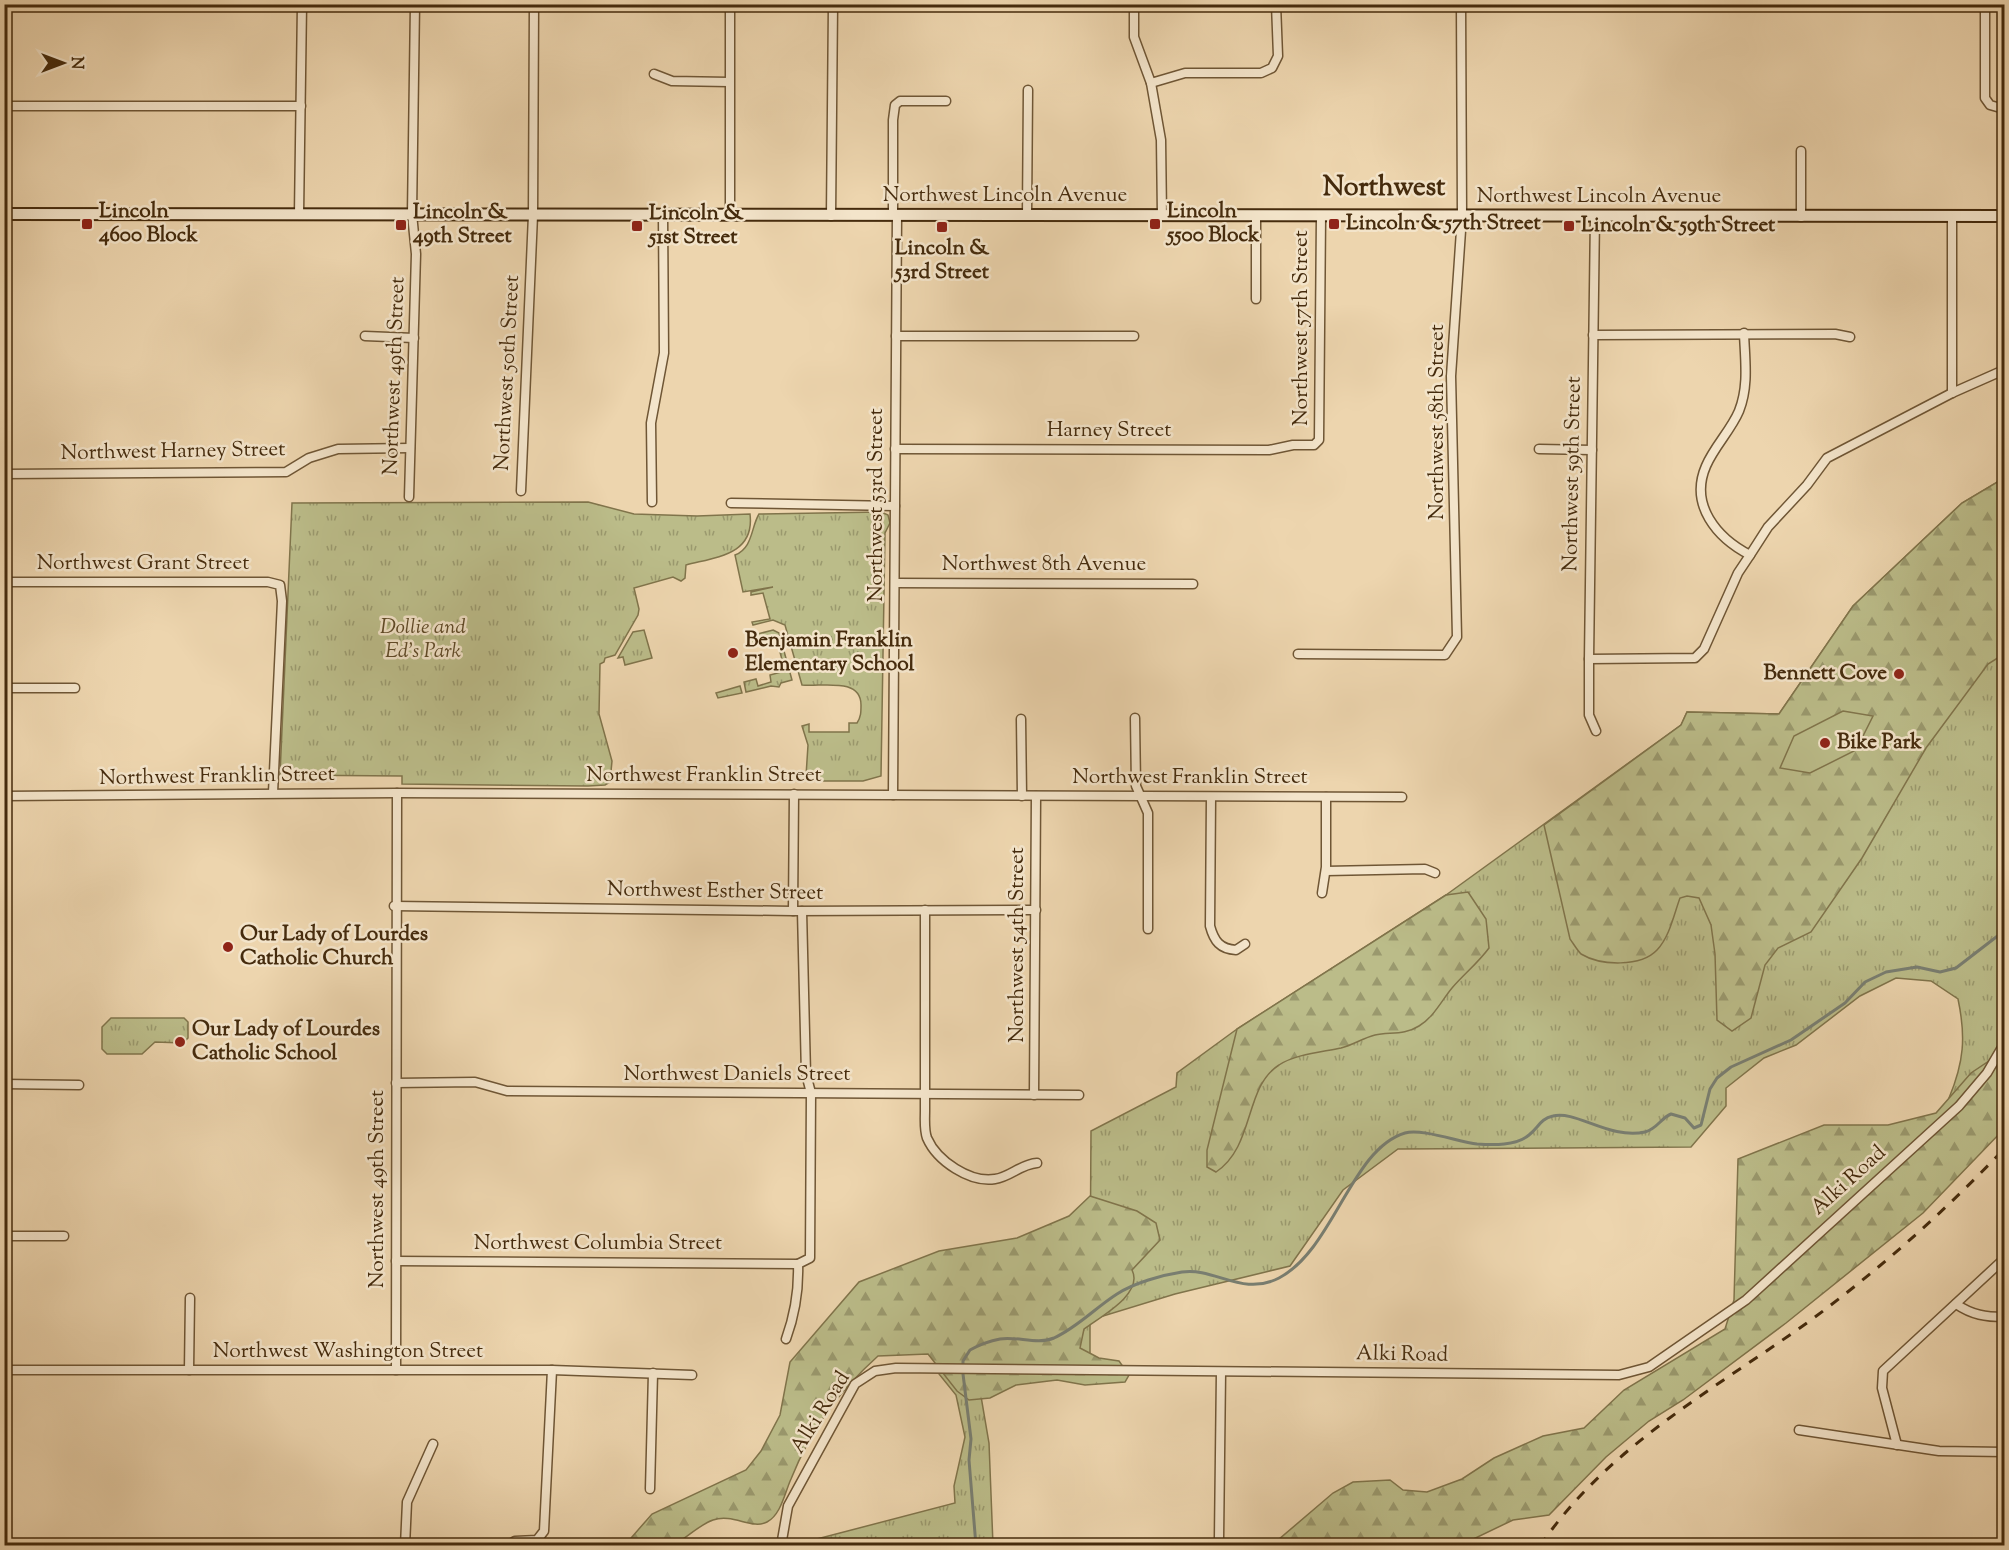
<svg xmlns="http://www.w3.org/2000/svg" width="2009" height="1550" viewBox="0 0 2009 1550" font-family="'Sorts Mill Goudy',serif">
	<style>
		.grass { fill: url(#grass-tufts); stroke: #80744b; stroke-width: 1.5 }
		.forest { fill: url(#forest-firs); stroke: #80744b; stroke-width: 1.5 }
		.pitch { fill: #bbbc89; stroke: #80744b; stroke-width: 1.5 }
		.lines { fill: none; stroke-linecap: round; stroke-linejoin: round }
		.stream { stroke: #797e71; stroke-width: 3 }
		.street-casing { stroke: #6f5635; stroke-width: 11 }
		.secondary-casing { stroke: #452b0d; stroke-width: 14 }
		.street { stroke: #f3e4ca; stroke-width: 8 }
		.secondary { stroke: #f3e4ca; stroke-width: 10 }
		.rail { stroke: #452b0d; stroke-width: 3; stroke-dasharray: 10 10; stroke-linecap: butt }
		.poi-dot { fill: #8f2418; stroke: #f3e4ca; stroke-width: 2 }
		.labels { text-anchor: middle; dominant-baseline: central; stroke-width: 5; stroke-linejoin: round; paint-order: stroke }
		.street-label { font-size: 21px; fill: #452b0d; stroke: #f3e4ca }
		.poi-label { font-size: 21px; font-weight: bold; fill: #452b0d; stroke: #f3e4ca; text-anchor: start }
		.park-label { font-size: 21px; font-style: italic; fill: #5d4826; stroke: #f3e4ca }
		.district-label { font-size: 27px; font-weight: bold; fill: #452b0d; stroke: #f3e4ca }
	</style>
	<defs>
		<pattern id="grass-tufts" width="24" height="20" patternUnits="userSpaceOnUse" patternTransform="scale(1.5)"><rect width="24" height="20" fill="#bbbc89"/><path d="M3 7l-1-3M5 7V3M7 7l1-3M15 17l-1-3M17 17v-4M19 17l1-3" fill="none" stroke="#9a996e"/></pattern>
		<pattern id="forest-firs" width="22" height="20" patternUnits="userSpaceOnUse" patternTransform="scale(1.5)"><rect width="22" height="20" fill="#bbbc89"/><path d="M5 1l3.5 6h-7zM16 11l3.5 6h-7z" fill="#9a996e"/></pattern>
	</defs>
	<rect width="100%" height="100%" fill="#edd5ae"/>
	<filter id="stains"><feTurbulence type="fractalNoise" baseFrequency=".00333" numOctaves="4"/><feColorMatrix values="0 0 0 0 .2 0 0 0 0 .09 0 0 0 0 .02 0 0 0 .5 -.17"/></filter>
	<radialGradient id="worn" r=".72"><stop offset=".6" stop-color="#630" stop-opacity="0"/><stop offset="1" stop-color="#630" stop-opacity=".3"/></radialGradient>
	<g class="grass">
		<path d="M2004 478V1121L1949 1098C1964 1062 1966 1037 1958 999L1931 981 1896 978 1860 996 1796 1045 1764 1058 1726 1088V1106L1691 1147 1398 1149 1343 1190 1290 1266 1175 1294 1090 1320V1365L976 1367 989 1443 993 1545 790 1546 955 1503 954 1486 965 1437 956 1395 939 1374 937 1360 1090 1284 1091 1131 1176 1087 1177 1073 1237 1029 1446 895 1681 725 1687 712 1779 714 1853 606 1962 503Z"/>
		<path d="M588 502 634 514 697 516 750 514C755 555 716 557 686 565L685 578 681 581 673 577 634 588 639 609 638 615 615 655 605 658 604 662 600 664 599 714 612 761 610 782 605 785 588 786 402 784V776L280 775 292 503Z"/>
		<path d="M881 512 888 515 890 523 885 533 881 776 863 781H811L806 776 808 745 802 726 809 724V732H849V723H857C861 717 861 712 861 705 861 677 822 687 802 685L785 625 773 620 753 625 752 622 770 619 763 593 751 595V592L773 587 743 592 735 555C753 548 751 527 759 514Z"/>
		<polygon points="644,630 652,658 625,665 623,657 618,658 633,632"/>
		<polygon points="773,630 779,633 792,680 781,683 779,687 771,686 746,692 744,682 756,679 758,686 771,682 770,675 785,671 776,637 752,647 750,636"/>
		<polygon points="740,686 742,693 718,698 716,693"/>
		<polygon points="111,1018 184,1018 188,1022 188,1038 183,1043 155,1042 142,1054 107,1054 102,1049 102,1027"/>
	</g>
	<g class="forest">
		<path d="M2004 478V654L1988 664 1926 748 1862 858 1811 932 1778 948 1765 965 1751 1018 1732 1031 1717 1020 1715 954 1711 925 1699 898 1687 896 1680 898C1674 914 1670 936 1657 950 1641 967 1601 966 1581 954 1577 950 1573 943 1570 939L1544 825 1681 725 1687 712 1779 714 1853 606 1962 503Z"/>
		<path d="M1468 892 1486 919 1489 948C1478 963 1464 974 1452 988 1442 1000 1433 1018 1419 1026 1405 1035 1390 1032 1375 1035 1363 1038 1353 1045 1341 1048 1323 1052 1295 1054 1279 1065 1244 1087 1255 1146 1216 1172L1207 1167V1150L1237 1029 1446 895Z"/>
		<polygon points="2004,1051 2004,1129 1923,1213 1786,1323 1683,1400 1649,1421 1606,1457 1549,1515 1513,1520 1461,1545 1271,1546 1333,1493 1353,1482 1390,1480 1403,1490 1427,1492 1462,1479 1494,1458 1543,1436 1584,1428 1624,1390 1725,1329 1734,1300 1738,1159 1824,1125 1888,1125 1936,1113 1971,1073"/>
		<path d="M1090 1196 1137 1211 1156 1223 1160 1240 1132 1270C1144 1294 1100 1317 1084 1329L1080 1348 1099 1358 1119 1361 1129 1375 1125 1382 1085 1385 1057 1380 1016 1385 990 1398 969 1400 957 1391 928 1354 878 1356C838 1392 811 1429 791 1479 785 1492 781 1515 767 1522 752 1530 733 1513 713 1520 699 1525 688 1537 675 1544 663 1550 638 1545 624 1546L652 1514 746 1470 761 1451 780 1415 790 1362 859 1282 939 1251 1017 1238 1069 1216Z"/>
	</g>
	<polygon class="pitch" points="1843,711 1873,716 1856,750 1810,773 1780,768 1794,736"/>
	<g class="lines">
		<path class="stream" d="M976 1546 969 1460 971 1439 963 1374V1361L970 1350C979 1345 989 1341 1000 1339 1017 1336 1037 1345 1054 1338 1078 1327 1095 1308 1117 1294 1134 1283 1162 1275 1182 1272 1215 1267 1242 1297 1279 1278 1334 1249 1351 1149 1405 1133 1421 1128 1459 1142 1477 1144 1493 1145 1516 1146 1529 1135 1539 1127 1540 1119 1553 1116 1576 1110 1610 1140 1645 1132 1657 1129 1661 1118 1671 1114L1685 1118 1694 1128 1701 1125 1710 1089 1717 1078 1731 1067 1791 1040 1845 1003 1865 982 1886 972 1917 967 1940 972 1956 968 2004 931"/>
		<g class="street-casing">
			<g id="street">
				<polyline points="1134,4 1134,37 1151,83 1185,73 1261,73 1272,68 1278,56 1276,4"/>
				<polyline points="1985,4 1985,98 1990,105 2004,109"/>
				<polyline points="654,74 672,81 729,82"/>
				<polyline points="1151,83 1161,140 1162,216"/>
				<polyline points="4,106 301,106"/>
				<polyline points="299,214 302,4"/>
				<polyline points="893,215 893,120 895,105 900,101 946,101"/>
				<polyline points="1027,215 1028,90"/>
				<polyline points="730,216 730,4"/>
				<polyline points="831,216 833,4"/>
				<polyline points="1595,216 1589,659 1589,715 1596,731"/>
				<polyline points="1801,217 1801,151"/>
				<polyline points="1256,299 1256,216"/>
				<path d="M1744 333C1745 360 1749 386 1739 411 1731 430 1714 447 1706 466 1689 505 1717 538 1750 555"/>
				<polyline points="1593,335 1835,334 1850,337"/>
				<polyline points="365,336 414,338"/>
				<polyline points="896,336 1134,336"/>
				<polyline points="1952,393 1952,216"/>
				<polyline points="895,449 1269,450 1293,445 1314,445 1319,440 1321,216"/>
				<polyline points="1539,449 1592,450"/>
				<polyline points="4,474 286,472 309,458 338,449 410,448"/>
				<polyline points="521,491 533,215 534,4"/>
				<polyline points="409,497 416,254 412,214 415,4"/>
				<polyline points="652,502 651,423 664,353 663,215"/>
				<polyline points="731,503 895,506"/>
				<polyline points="4,582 268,582 280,585 282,601 273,793"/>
				<polyline points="895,583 1193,584"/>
				<polyline points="1298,654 1445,655 1457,637 1451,376 1462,216 1461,4"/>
				<polyline points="1589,659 1695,658 1704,649 1738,573 1750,555 1768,527 1807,485 1827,458 1952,393 2004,370"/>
				<polyline points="4,688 75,688"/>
				<polyline points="1135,718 1136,786 1148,813 1148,929"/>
				<polyline points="1021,719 1022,796"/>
				<polyline points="893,795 897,215"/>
				<polyline points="4,796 397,793 1402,797"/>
				<path d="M1211 797 1210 926C1214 941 1220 949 1236 950L1245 944"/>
				<polyline points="1326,871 1425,869 1435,873"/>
				<polyline points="1322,893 1326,867 1326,797"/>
				<polyline points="394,906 793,911 1036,910"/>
				<path d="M925 910V1111C925 1119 924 1130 927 1138 937 1161 970 1183 995 1179 1010 1177 1021 1164 1037 1163"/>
				<polyline points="793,911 794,794"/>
				<polyline points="396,1083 475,1082 507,1091 1079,1095"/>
				<polyline points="4,1084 79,1085"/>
				<polyline points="1034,1095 1036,796"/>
				<polyline points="4,1236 64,1236"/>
				<polyline points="396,1261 798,1264"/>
				<path d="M1956 1304C1972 1315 1986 1317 2004 1317"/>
				<path d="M786 1339C795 1314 799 1291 798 1264L810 1258 811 1093 806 1074 802 911"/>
				<polyline points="4,1370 552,1370 692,1375"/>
				<polyline points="189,1370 190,1298"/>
				<polyline points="396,1370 397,793"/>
				<polyline points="1799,1430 1939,1451 2004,1452"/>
				<polyline points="1897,1445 1882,1388 1883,1371 2004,1259"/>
				<polyline points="650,1489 653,1373"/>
				<polyline points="1219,1539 1221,1372"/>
				<polyline points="405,1546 407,1502 433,1444"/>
				<polyline points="507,1546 515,1541 537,1540 544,1531 552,1370"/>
				<polyline points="781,1546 788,1506 855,1384 875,1371 896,1368 1619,1375 1649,1367 1746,1300 1959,1106 1987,1073 2004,1044"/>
			</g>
		</g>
		<g class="secondary-casing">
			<polyline id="secondary" points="4,214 2004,216"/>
		</g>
		<use href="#street" class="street"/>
		<use href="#secondary" class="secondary"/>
		<path class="rail" d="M1540 1546C1608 1446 1715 1389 1811 1320 1880 1269 1945 1211 2004 1149"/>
	</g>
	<g class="poi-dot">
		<rect x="81" y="218" width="12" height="12" rx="3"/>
		<rect x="1149" y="218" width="12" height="12" rx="3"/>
		<rect x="1328" y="218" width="12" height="12" rx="3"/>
		<rect x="395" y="219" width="12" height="12" rx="3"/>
		<rect x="631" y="220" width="12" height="12" rx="3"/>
		<rect x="1563" y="220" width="12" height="12" rx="3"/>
		<rect x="936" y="221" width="12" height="12" rx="3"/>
		<circle cx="733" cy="653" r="6"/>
		<circle cx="1899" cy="674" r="6"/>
		<circle cx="1825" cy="743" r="6"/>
		<circle cx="228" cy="947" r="6"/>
		<circle cx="180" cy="1042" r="6"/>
	</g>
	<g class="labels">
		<g class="street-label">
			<text x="1005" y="196">Northwest Lincoln Avenue</text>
			<text x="1599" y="197">Northwest Lincoln Avenue</text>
			<text transform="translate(1302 328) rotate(-90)">Northwest 57th Street</text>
			<text transform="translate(508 373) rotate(-87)">Northwest 50th Street</text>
			<text transform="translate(395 376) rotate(-88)">Northwest 49th Street</text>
			<text transform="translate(1438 422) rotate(-90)">Northwest 58th Street</text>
			<text x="1109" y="431">Harney Street</text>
			<text transform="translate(173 452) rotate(-1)">Northwest Harney Street</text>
			<text transform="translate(1573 474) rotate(-89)">Northwest 59th Street</text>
			<text transform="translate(877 505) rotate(-90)">Northwest 53rd Street</text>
			<text x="143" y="564">Northwest Grant Street</text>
			<text x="1044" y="565">Northwest 8th Avenue</text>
			<text x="704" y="776">Northwest Franklin Street</text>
			<text transform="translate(217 777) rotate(-1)">Northwest Franklin Street</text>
			<text x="1190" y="778">Northwest Franklin Street</text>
			<text transform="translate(715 892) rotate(1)">Northwest Esther Street</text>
			<text transform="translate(1018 945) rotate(-90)">Northwest 54th Street</text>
			<text x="737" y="1075">Northwest Daniels Street</text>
			<text transform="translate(1849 1181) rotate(-42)">Alki Road</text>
			<text transform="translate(378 1189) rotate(-90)">Northwest 49th Street</text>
			<text x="598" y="1244">Northwest Columbia Street</text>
			<text x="348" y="1352">Northwest Washington Street</text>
			<text transform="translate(1402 1355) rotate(1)">Alki Road</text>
			<text transform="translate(821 1413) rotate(-58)">Alki Road</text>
		</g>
		<g class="poi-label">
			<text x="99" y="212">Lincoln<tspan x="99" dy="24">4600 Block</tspan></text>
			<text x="1167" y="212">Lincoln<tspan x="1167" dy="24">5500 Block</tspan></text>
			<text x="413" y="213">Lincoln &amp;<tspan x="413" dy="24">49th Street</tspan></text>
			<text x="649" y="214">Lincoln &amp;<tspan x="649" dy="24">51st Street</tspan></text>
			<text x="1346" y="224">Lincoln &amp; 57th Street</text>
			<text x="1581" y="226">Lincoln &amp; 59th Street</text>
			<text x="942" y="249" text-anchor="middle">Lincoln &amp;<tspan x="942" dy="24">53rd Street</tspan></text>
			<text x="745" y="641">Benjamin Franklin<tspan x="745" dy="24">Elementary School</tspan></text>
			<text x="1887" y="674" text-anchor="end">Bennett Cove</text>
			<text x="1837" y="743">Bike Park</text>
			<text x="240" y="935">Our Lady of Lourdes<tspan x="240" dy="24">Catholic Church</tspan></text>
			<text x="192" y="1030">Our Lady of Lourdes<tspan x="192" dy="24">Catholic School</tspan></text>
		</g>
		<g class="park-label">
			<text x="423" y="628">Dollie and<tspan x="423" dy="24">Ed's Park</tspan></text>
		</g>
		<g class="district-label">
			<text x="1384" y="188">Northwest</text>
		</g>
	</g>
	<rect width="2009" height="1550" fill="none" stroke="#edd5ae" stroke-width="24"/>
	<rect x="6" y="6" width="1997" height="1538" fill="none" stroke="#452b0d" stroke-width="3"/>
	<rect x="12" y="12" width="1985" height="1526" fill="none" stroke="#452b0d" stroke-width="1.5"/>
	<g transform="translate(63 63) rotate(90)" stroke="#f3e4ca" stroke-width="4.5" paint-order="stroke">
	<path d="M0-4.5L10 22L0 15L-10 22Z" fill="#452b0d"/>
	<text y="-9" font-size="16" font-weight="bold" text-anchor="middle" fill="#452b0d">N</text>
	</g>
	<rect width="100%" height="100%" filter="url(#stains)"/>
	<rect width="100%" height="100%" fill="url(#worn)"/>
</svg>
